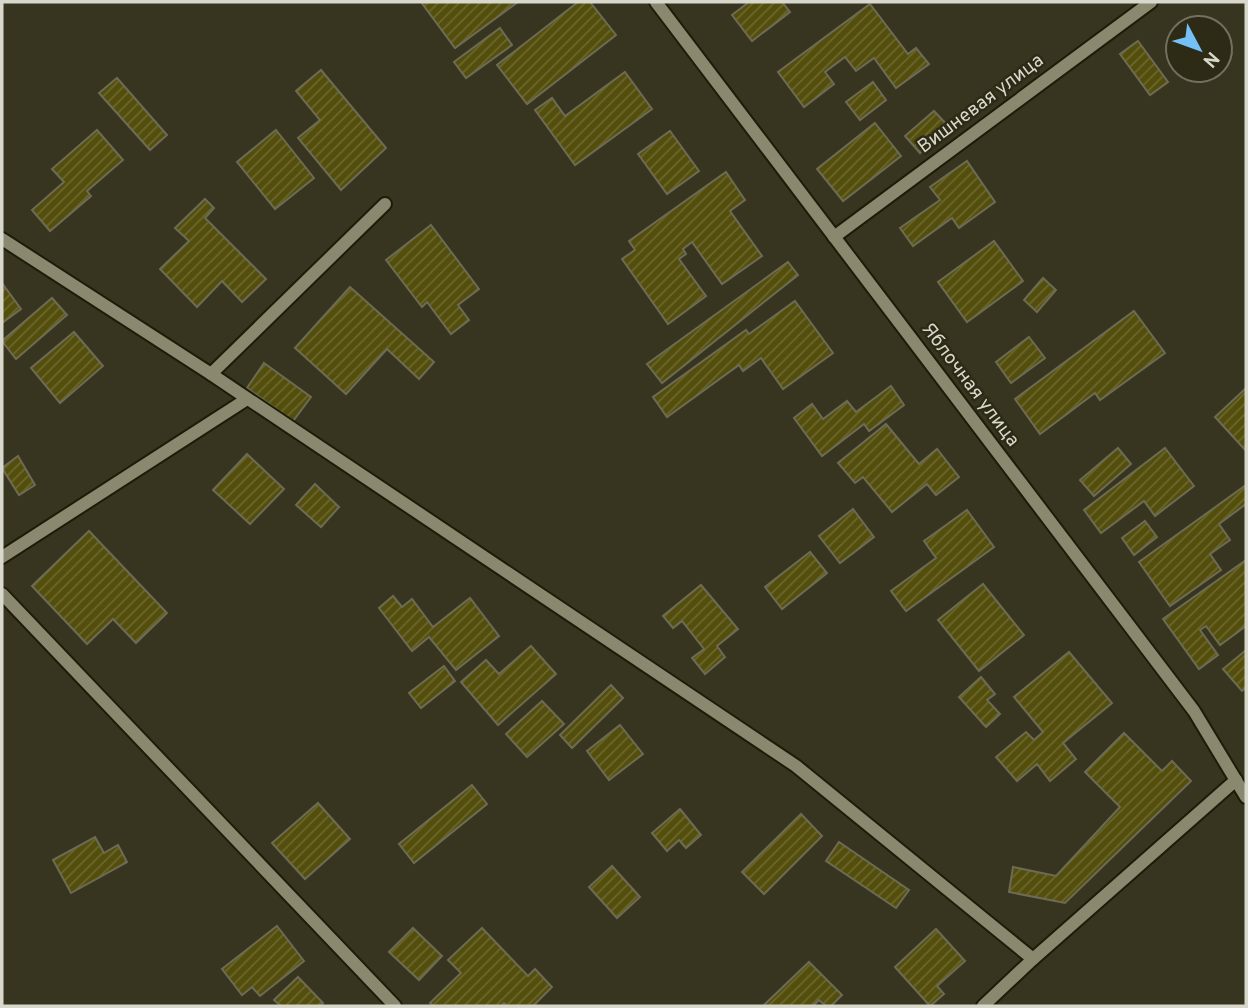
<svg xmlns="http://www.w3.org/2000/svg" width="1248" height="1008" viewBox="0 0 1248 1008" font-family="Overpass,sans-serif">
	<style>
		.building { fill: url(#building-hatch); stroke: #6d6b54; stroke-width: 2 }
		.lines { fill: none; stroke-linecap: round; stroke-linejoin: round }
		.minor-casing { stroke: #1e1c08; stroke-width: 16 }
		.minor { stroke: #8a8970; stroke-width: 12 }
		.labels { text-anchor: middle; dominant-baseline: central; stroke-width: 5; stroke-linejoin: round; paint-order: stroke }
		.street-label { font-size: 19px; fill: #d9d8cc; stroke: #2d2b16 }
	</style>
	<defs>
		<pattern id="building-hatch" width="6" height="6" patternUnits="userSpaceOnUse" patternTransform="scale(1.75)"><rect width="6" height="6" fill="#534e0c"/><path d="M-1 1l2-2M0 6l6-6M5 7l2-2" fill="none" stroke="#6b672e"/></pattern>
	</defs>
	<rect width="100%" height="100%" fill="#373520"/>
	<g class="building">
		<polygon points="421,2 518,2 455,48"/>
		<polygon points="578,2 590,2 616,35 527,104 497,65"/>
		<polygon points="749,2 782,2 790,12 752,41 732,15"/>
		<polygon points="870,4 908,54 916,48 929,64 896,88 874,58 856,71 845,57 825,72 834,84 804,107 778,72"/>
		<polygon points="500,28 512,45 466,78 454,62"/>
		<polygon points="1138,41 1168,82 1150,95 1120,54"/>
		<polygon points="321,70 386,148 341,190 298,138 320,120 296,91"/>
		<polygon points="625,72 652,109 575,165 535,110 552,98 565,116"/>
		<polygon points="117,78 167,135 150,150 99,93"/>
		<polygon points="873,82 886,100 860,120 846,102"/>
		<polygon points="934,111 949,127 920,153 905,136"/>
		<polygon points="875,123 901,156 843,201 817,169"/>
		<polygon points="97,130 123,160 87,191 91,196 50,231 32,210 64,182 52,169"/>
		<polygon points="276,130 314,178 275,209 237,162"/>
		<polygon points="670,131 699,171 667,194 638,154"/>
		<polygon points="967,161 995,202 959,228 952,218 913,246 900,228 940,200 930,187"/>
		<polygon points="726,172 745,200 730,211 762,256 722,284 692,242 683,249 686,254 679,259 706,296 668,324 622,259 635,250 629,241"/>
		<polygon points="205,199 214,208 205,218 266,279 242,302 222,281 197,307 160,269 189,241 175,228"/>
		<polygon points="431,225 479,289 458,305 469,320 451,334 427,302 422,307 386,260"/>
		<polygon points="994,241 1023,281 967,322 938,282"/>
		<polygon points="788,262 798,275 662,383 647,364"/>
		<polygon points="1043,278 1056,290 1037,312 1024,300"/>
		<polygon points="2,283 21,309 2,323"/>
		<polygon points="350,287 434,362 419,379 387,349 346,394 295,348"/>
		<polygon points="52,298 67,315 16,359 2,341"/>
		<polygon points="795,301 833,353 783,389 761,358 743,371 739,365 667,417 653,397 746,330 749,334"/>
		<polygon points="1134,311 1165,353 1100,400 1095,393 1040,434 1015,399"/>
		<polygon points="74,332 103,366 60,403 31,368"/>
		<polygon points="1029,337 1045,358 1011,383 996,362"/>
		<polygon points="264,363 311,397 293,421 247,388"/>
		<polygon points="891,386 904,405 869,431 864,424 822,456 794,418 812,404 823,419 847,401 856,412"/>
		<polygon points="1246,388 1246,451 1215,417"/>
		<polygon points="886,424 919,464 937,449 959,477 936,495 927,484 892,512 863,477 855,483 838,463"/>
		<polygon points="1118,448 1131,464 1094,496 1080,480"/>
		<polygon points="1165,448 1194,486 1155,516 1144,501 1101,533 1084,510"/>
		<polygon points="247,454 284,489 250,524 213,490"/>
		<polygon points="18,456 35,485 19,495 2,468"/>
		<polygon points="315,484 339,507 321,527 296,505"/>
		<polygon points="1246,485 1246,504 1219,524 1230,540 1210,554 1221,570 1170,606 1139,562"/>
		<polygon points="853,509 874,537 840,563 819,536"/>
		<polygon points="967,510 994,547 906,611 891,591 936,558 924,541"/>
		<polygon points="1145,521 1157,537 1134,555 1122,538"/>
		<polygon points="89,531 167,613 136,643 113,619 87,644 32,586"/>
		<polygon points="810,552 827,573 782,609 765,587"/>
		<polygon points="1246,560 1246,626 1220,645 1206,626 1200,630 1218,655 1199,669 1163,619"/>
		<polygon points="983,584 1024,635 979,671 938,620"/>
		<polygon points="701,585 738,629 717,646 725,657 705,674 692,658 704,649 682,621 673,628 663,616"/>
		<polygon points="393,596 402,607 412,599 433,627 470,598 499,636 456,670 429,637 412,651 379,608"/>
		<polygon points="531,646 556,674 498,725 461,682 486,660 499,674"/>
		<polygon points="1246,650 1246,688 1242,691 1223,669"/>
		<polygon points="1069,652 1112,703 1063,743 1076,759 1050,781 1037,764 1017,781 996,757 1026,732 1034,740 1043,732 1014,697"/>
		<polygon points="444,666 455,681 421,708 409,693"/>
		<polygon points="981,677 995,694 987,700 1000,714 986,727 959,697"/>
		<polygon points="611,685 623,698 572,748 560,735"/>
		<polygon points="542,701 564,724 527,757 506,734"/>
		<polygon points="620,725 643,754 609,780 587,751"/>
		<polygon points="1124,733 1162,771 1172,761 1191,781 1065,903 1009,892 1013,867 1056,876 1120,807 1085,772"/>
		<polygon points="472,785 487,804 414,863 399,844"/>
		<polygon points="318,803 350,839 305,879 272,843"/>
		<polygon points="680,809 701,835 686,848 679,840 667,851 652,833"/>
		<polygon points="801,814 822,836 764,894 742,872"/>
		<polygon points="95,837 104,853 118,845 127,862 71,893 53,860"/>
		<polygon points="839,842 909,890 896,908 826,861"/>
		<polygon points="612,866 640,897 617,918 589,887"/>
		<polygon points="277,926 304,961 260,996 252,987 242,995 222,969"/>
		<polygon points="413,928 442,956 419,980 389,952"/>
		<polygon points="482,928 528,976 535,969 552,987 533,1006 507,1006 504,1003 501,1006 433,1006 430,1003 461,973 448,960"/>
		<polygon points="936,929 965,961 937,986 944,994 930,1006 895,967"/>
		<polygon points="809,962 842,995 831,1006 826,1006 819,1000 813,1006 763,1006"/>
		<polygon points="298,977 323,1003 320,1006 281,1006 274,1000"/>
	</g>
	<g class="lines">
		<g class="minor-casing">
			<g id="minor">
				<polyline points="656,2 1194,711 1246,797"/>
				<polyline points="834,237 1151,2"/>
				<polyline points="2,239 211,374 385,204"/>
				<polyline points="211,374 796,766 1033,959"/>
				<polyline points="2,557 247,399"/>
				<polyline points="2,594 395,1006"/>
				<polyline points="983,1006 1033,959 1236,780"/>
			</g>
		</g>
		<use href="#minor" class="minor"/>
	</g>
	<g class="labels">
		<g class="street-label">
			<text transform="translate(981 104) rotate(-37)">Вишневая улица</text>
			<text transform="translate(970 385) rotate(53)">Яблочная улица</text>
		</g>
	</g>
	<rect width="1248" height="1008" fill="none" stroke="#d9d8cc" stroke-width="7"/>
	<g transform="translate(1199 49) rotate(131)"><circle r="33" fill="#2d2b16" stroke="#72705f" stroke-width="2"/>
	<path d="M0-5L12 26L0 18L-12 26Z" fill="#75c0f6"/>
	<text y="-10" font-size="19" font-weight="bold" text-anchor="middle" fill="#d9d8cc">N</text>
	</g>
</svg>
